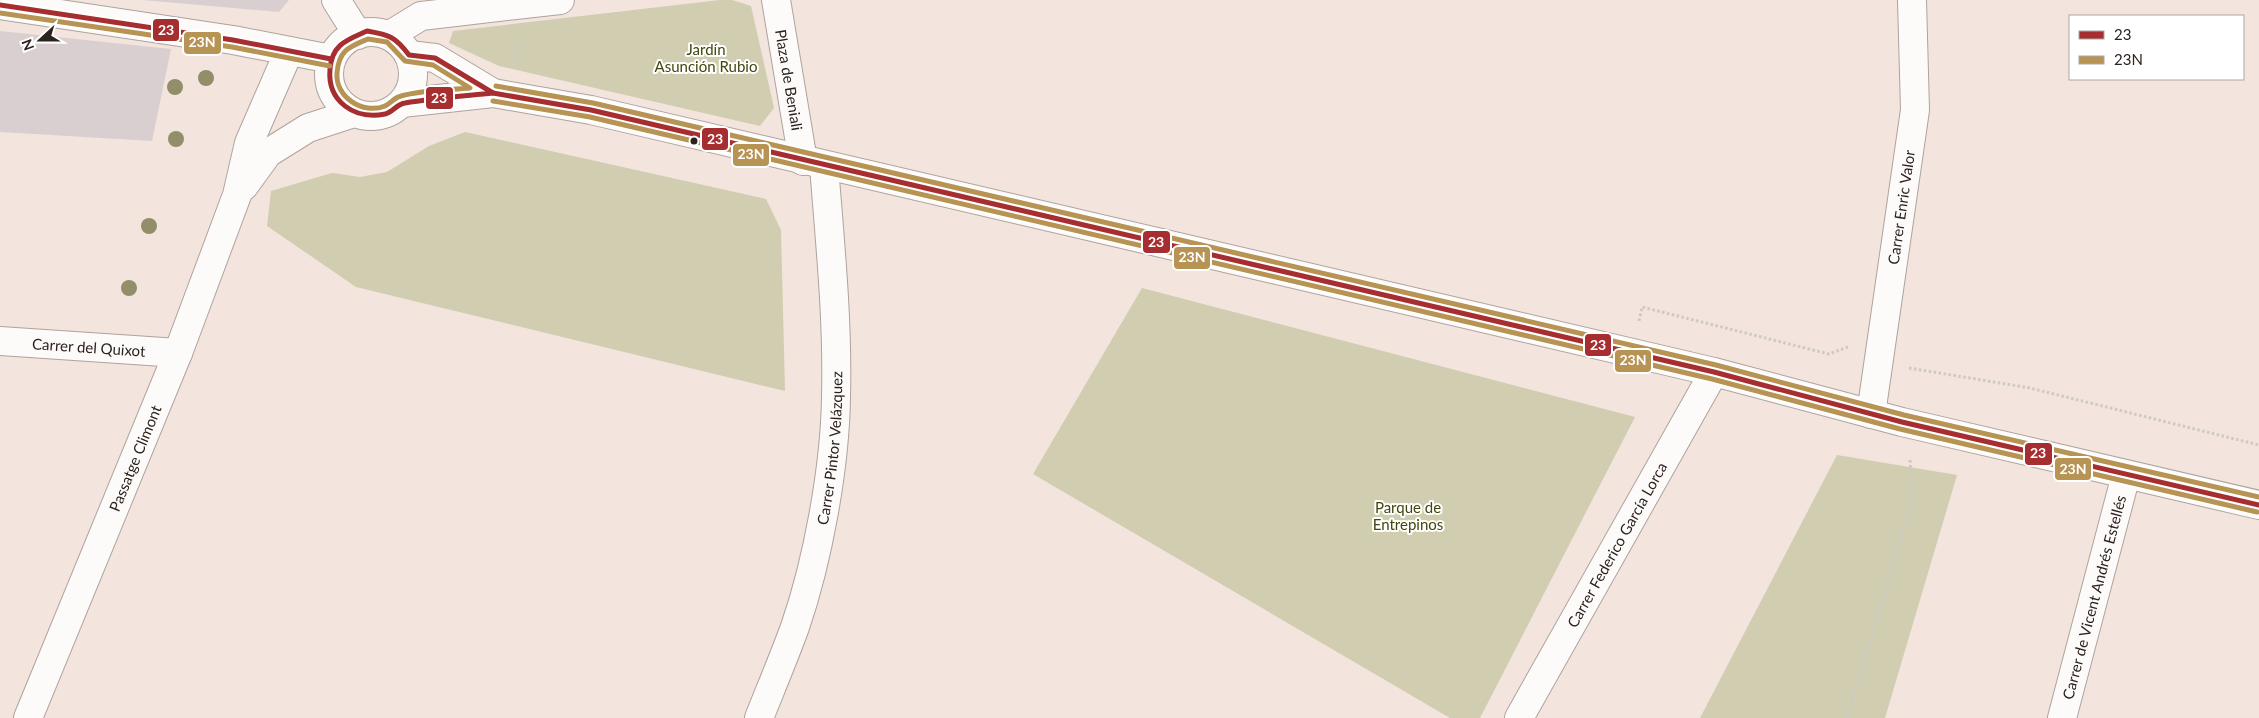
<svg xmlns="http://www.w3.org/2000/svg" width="2259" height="718" viewBox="0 0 2259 718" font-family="Lato,sans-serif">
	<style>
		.green { fill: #d0cdb0 }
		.building { fill: #d9cfd0 }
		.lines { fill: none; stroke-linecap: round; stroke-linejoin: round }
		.minor-casing { stroke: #aea39d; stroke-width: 30 }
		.path { stroke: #cdc9c5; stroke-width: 3; stroke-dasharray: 2.5 2.5; stroke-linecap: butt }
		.minor { stroke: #fdfbfa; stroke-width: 28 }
		.bus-1-casing { stroke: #fff; stroke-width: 9 }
		.bus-2-casing { stroke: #fff; stroke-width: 9 }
		.bus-1 { stroke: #a72e30; stroke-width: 5 }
		.bus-2 { stroke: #b79354; stroke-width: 5 }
		.tree { fill: #928e6a }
		.bus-dot { fill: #2c221d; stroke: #fff; stroke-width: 2 }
		.labels { text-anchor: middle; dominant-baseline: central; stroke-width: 4; stroke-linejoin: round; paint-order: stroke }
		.park-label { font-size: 15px; fill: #42470c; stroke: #fff }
		.street-label { font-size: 15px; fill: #2c221d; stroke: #fff }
		.line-badge { stroke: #fff; stroke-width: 2 }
		.badge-label { font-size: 14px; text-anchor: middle; font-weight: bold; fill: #fff }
	</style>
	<rect width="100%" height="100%" fill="#f3e4dd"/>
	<g class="green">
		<polygon points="720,0 732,0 751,6 774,108 760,126 499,66 449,43 453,31"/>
		<polygon points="465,132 766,199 781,230 785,391 356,287 267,226 271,191 332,173 360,177 387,172 429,146"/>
		<polygon points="1142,288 1635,417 1480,718 1450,718 1033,474"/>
		<polygon points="1837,455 1957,475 1885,718 1700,718"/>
	</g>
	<g class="building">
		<polygon points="142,0 289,0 279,12"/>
		<polygon points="0,31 171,49 152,141 0,132"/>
	</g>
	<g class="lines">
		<g class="minor-casing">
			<g id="minor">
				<polyline points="336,0 358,35"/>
				<path id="s1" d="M776 0 803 161"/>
				<polyline points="0,5 233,40 331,59"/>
				<circle cx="371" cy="74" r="42"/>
				<polyline points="390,35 421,16 560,0"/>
				<polyline points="409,55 435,58 493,93"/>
				<polyline points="402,103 493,93 591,110 1714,372 1902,422 2259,505"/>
				<polyline points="244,186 268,153 308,128 354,113"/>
				<path id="s2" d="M0 341 178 353"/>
				<path id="s3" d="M1871 414 1915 110 1912 0"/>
				<path id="s4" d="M28 718 178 353 237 195 249 143 289 51"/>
				<path id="s5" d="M759 718C771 688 784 657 795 627 818 560 835 467 836 397 838 320 830 243 824 166"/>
				<path id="s6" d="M1519 718 1714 372"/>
				<path id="s7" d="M2062 718 2126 475"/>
			</g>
		</g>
		<g class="path">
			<polyline points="516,63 519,37"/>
			<polyline points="1639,321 1642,307 1829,354 1848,347"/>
			<polyline points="1909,368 2030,388 2259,445"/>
			<polyline points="1847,718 1912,500 1910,458"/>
		</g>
		<use href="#minor" class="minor"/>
		<g class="bus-1-casing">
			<g id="bus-1">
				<polyline points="0,5 233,40 331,59"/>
				<path d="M367 31C389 35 395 36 409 55L435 58 493 93C464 96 434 98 405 103 397 104 393 112 385 114 355 120 327 102 330 69 332 44 347 40 367 31Z"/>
				<polyline points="493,93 591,110 1714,372 1902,422 2259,505"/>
			</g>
		</g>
		<g class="bus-2-casing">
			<g id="bus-2">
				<polyline points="0,13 232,47 330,66"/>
				<path d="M368 39 387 42 405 61 433 65 470 88C448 90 423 90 401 96 395 97 391 103 385 106 363 115 335 97 337 73 339 50 349 47 368 39Z"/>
				<polyline points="496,86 593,103 1716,365 1904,415 2259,497"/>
				<polyline points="493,101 590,117 1712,379 1900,429 2257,512"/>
			</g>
		</g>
		<use href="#bus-1" class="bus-1"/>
		<use href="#bus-2" class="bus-2"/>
	</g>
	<g class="tree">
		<circle cx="206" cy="78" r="8"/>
		<circle cx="175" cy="87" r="8"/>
		<circle cx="176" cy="139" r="8"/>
		<circle cx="149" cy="226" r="8"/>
		<circle cx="129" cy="288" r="8"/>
	</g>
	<circle class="bus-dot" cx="694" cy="141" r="4.5"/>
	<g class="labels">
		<g class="park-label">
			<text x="706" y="49">Jardín<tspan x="706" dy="17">Asunción Rubio</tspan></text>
			<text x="1408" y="507">Parque de<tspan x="1408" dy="17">Entrepinos</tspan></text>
		</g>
		<g class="street-label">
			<text stroke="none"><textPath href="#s1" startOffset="81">Plaza de Beniali</textPath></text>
			<text stroke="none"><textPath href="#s3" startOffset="209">Carrer Enric Valor</textPath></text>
			<text stroke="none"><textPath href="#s2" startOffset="89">Carrer del Quixot</textPath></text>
			<text stroke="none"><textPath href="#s5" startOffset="281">Carrer Pintor Velázquez</textPath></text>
			<text stroke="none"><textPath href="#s4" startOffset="281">Passatge Climont</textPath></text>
			<text stroke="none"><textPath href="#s6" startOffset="199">Carrer Federico García Lorca</textPath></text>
			<text stroke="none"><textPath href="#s7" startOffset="125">Carrer de Vicent Andrés Estellés</textPath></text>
		</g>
	</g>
	<g class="line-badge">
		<rect x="152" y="18" width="28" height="24" rx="5" fill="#a72e30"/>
		<rect x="183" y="31" width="39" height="24" rx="5" fill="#b79354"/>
		<rect x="425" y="86" width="29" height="24" rx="5" fill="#a72e30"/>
		<rect x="701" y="127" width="28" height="24" rx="5" fill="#a72e30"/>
		<rect x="732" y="143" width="38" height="24" rx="5" fill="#b79354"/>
		<rect x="1142" y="230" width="29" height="24" rx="5" fill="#a72e30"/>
		<rect x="1173" y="246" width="38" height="24" rx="5" fill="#b79354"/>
		<rect x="1584" y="333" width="28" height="24" rx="5" fill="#a72e30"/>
		<rect x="1614" y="349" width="38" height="24" rx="5" fill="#b79354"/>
		<rect x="2024" y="442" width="29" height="24" rx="5" fill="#a72e30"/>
		<rect x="2054" y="457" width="38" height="24" rx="5" fill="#b79354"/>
	</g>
	<g class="badge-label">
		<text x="166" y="35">23</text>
		<text x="202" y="47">23N</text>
		<text x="439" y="103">23</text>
		<text x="715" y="144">23</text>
		<text x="751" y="159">23N</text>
		<text x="1156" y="247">23</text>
		<text x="1192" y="262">23N</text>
		<text x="1598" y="350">23</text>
		<text x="1633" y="365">23N</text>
		<text x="2038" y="458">23</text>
		<text x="2073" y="474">23N</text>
	</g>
	<rect x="2069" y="15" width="175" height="65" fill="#ffffff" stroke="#aba7a5"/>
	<rect x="2079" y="31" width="25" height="8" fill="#a72e30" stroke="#aba7a5"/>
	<text x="2114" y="40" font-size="15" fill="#2c221d">23</text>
	<rect x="2079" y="56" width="25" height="8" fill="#b79354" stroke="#aba7a5"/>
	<text x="2114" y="65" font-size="15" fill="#2c221d">23N</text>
	<g transform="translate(40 40) rotate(249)" stroke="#ffffff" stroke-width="4" paint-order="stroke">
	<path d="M0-4L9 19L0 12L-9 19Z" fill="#2c221d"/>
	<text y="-8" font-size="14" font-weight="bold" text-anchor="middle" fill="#2c221d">N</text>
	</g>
</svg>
